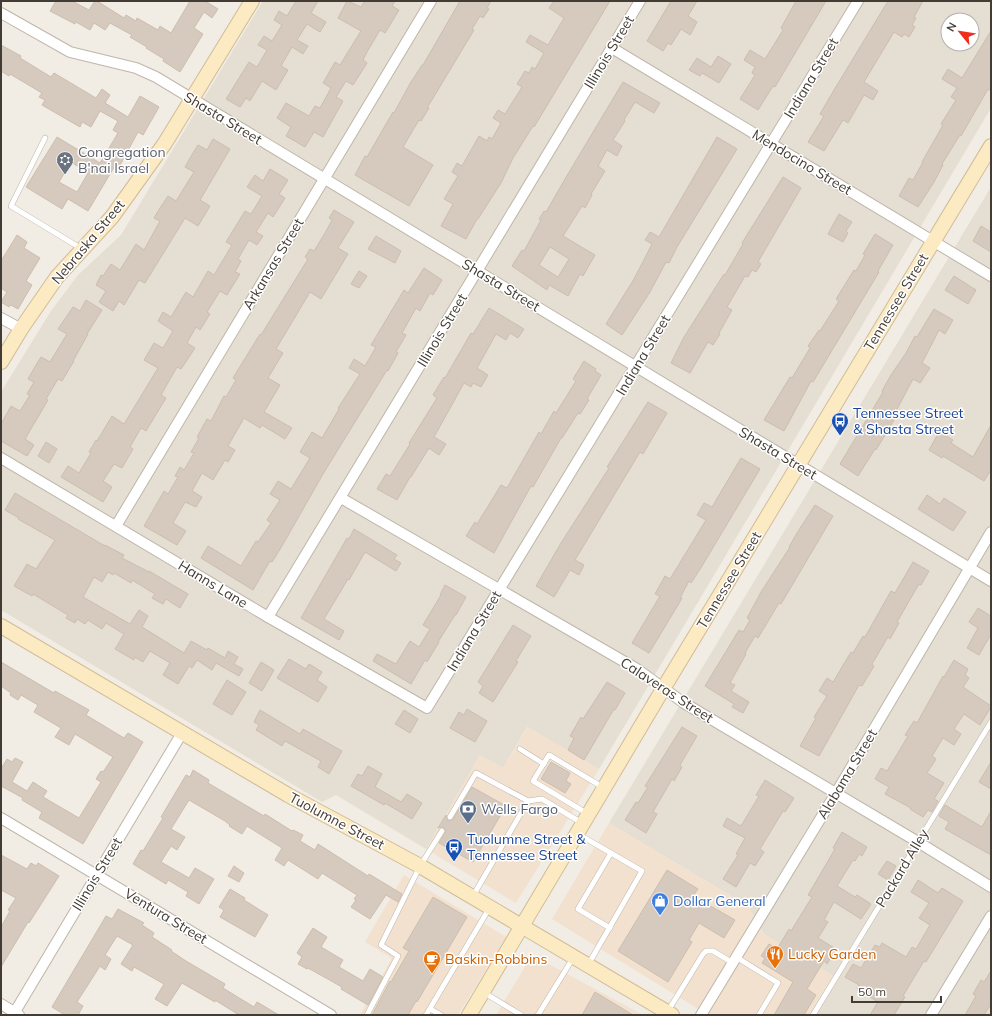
<svg xmlns="http://www.w3.org/2000/svg" width="992" height="1016" viewBox="0 0 992 1016" font-family="Mulish,sans-serif">
	<style>
		.residential { fill: #e5ded2; fill-rule: evenodd }
		.commercial { fill: #f3e1cf }
		.building { fill: #d5cabd; stroke: #cdbeae; fill-rule: evenodd }
		.lines { fill: none; stroke-linecap: round; stroke-linejoin: round }
		.lane-casing { stroke: #bfb6aa; stroke-width: 6 }
		.street-casing { stroke: #bfb6aa; stroke-width: 12 }
		.secondary-casing { stroke: #d0bc96; stroke-width: 16 }
		.lane { stroke: #fff; stroke-width: 5 }
		.street { stroke: #fff; stroke-width: 10 }
		.secondary { stroke: #fceac3; stroke-width: 14 }
		.labels { text-anchor: middle; dominant-baseline: central; stroke-width: 3; stroke-linejoin: round; paint-order: stroke }
		.street-label { font-size: 14px; fill: #433c34; stroke: #fff }
		.worship-label { font-size: 14px; fill: #5b616d; stroke: #fff; text-anchor: start }
		.transit-label { font-size: 14px; fill: #164399; stroke: #fff; text-anchor: start }
		.service-label { font-size: 14px; fill: #4e5e75; stroke: #fff; text-anchor: start }
		.shop-label { font-size: 14px; fill: #366cbe; stroke: #fff; text-anchor: start }
		.food-label { font-size: 14px; fill: #c56008; stroke: #fff; text-anchor: start }
	</style>
	<rect width="100%" height="100%" fill="#f1ece4"/>
	<g class="residential">
		<path d="M263 1H991V108L599 769 527 727 503 768 480 755 426 849 336 795 322 802 1 610V392L51 311 78 275 121 235ZM948 20H972V44H948Z"/>
		<polygon points="991,187 991,1015 809,1015 833,976 764,934 748,906 609,823"/>
	</g>
	<g class="commercial">
		<polygon points="528,727 599,769 516,903 426,849 480,755 503,768"/>
		<polygon points="609,823 748,906 764,934 833,976 809,1015 708,1015 552,919"/>
		<polygon points="404,875 506,937 458,1015 360,1015 392,958 365,942"/>
		<polygon points="532,955 643,1015 496,1015"/>
	</g>
	<g class="building">
		<polygon points="56,1 72,1 89,10 95,1 97,1 124,18 126,15 136,21 137,18 158,30 160,26 171,33 190,1 205,1 218,9 212,18 204,12 194,28 203,34 180,72 163,61 164,59 146,48 147,47 130,37 132,35 110,23 105,30 94,23 90,30 76,22 75,24 50,11"/>
		<polygon points="296,1 318,1 311,13 326,22 320,32 307,24 297,40 308,46 303,54 292,47 281,66 288,70 276,90 262,81 250,101 246,98 240,107 226,99 249,62 257,67 267,50 258,45 264,36 272,41 282,25 274,20 279,11 287,16"/>
		<polygon points="347,1 361,7 365,1 395,1 392,6 399,10 385,33 380,30 367,52 363,60 367,63 353,85 346,81 336,97 343,101 323,137 314,132 305,147 286,136 291,127 277,118 286,103 309,116 315,106 320,108 331,88 323,83 335,62 340,65 361,31 338,18"/>
		<polygon points="460,1 491,1 487,8 489,9 483,18 480,16 472,29 474,30 427,108 429,108 421,121 419,120 403,147 433,165 409,206 355,175 365,156 367,157 393,112 394,113 411,82 422,65 423,65"/>
		<polygon points="554,1 610,1 534,127 533,126 513,158 501,183 478,219 477,219 466,239 441,226 453,204 444,199 458,176 452,172 457,163 462,166 479,136 487,141 489,137 492,139 501,123 493,118 498,110 505,114 522,87 517,84 525,71 529,73 532,67 535,69 544,53 526,42 530,35 548,45 564,18 549,8"/>
		<polygon points="671,1 697,1 688,16 697,22 690,35 681,29 671,45 668,43 663,51 647,41"/>
		<polygon points="796,1 826,1 775,87 773,86 758,110 740,99 755,75 752,73 755,67 744,60 750,50 765,59 783,30 781,28"/>
		<polygon points="888,1 923,1 914,17 916,18 912,25 915,27 909,37 904,34 902,37 894,32 864,82 878,91 873,100 864,95 848,123 843,120 824,151 808,142 824,116 820,114 834,90"/>
		<polygon points="991,31 991,91 988,89 961,136 960,135 942,164 943,165 934,182 918,207 899,196 909,178 913,180 923,162 922,162 943,125 941,124 956,100 951,97 957,88 942,79 948,69 962,78"/>
		<path d="M1 45 21 56 20 58 51 77 54 73 96 98 102 89 110 95 105 103 128 117 140 96 159 107 143 135 138 132 119 167 116 164 88 211 68 199 62 209 26 187 57 137 100 163 118 133 113 130 118 121 100 111 91 127 82 122 80 127 42 105 45 100 39 97 42 93 10 74 9 76 1 71ZM71 162 88 173 77 192 59 182Z"/>
		<polygon points="718,56 731,64 719,83 702,73 700,76 689,70 697,58 711,67"/>
		<path d="M623 82 660 103 654 113 635 102 624 120 625 121 613 140 622 146 617 156 607 150 598 166 605 171 591 194 592 195 585 208 582 206 563 236 595 255 583 276 580 274 568 296 549 285 547 290 512 266 522 250 524 251 541 220 539 219 544 211 546 212 565 179ZM550 247 569 259 558 277 539 265Z"/>
		<polygon points="717,137 737,149 677,247 669,263 666,262 650,292 622,335 606,324 634,279 652,244 645,240 650,232 659,237"/>
		<polygon points="213,139 230,149 200,200 210,206 198,226 185,218 145,283 139,280 124,305 119,301 113,311 99,302 106,291 96,285 101,275 103,276 111,264 120,270 136,244 144,250 160,221 154,218 160,208 168,196 176,201 194,172 185,167 190,158 198,145 207,150"/>
		<polygon points="270,169 288,180 279,194 285,198 273,217 268,213 256,232 263,236 257,245 249,240 238,259 241,261 235,272 240,274 227,295 220,291 207,312 210,314 200,330 196,327 187,343 195,348 181,369 177,367 161,395 166,398 146,431 141,428 130,447 133,449 122,468 114,464 103,481 112,487 103,502 61,477 68,466 79,473 91,453 89,452 96,440 97,441 112,416 124,424 158,368 144,360 154,343 163,348 173,331 158,321 163,312 171,317 186,292 193,297 208,271 214,275 232,245 226,242 245,211 251,214 262,196 247,187 255,175 263,181"/>
		<polygon points="783,177 801,188 758,262 761,264 756,272 752,270 748,277 745,276 727,307 732,310 719,333 720,334 713,345 708,342 690,373 671,363 684,337 724,274 725,275 743,244 742,243"/>
		<polygon points="334,210 354,222 338,248 348,254 321,299 310,292 276,349 283,353 268,378 280,385 264,412 292,428 285,439 262,425 260,428 244,418 228,446 235,450 228,462 225,460 213,480 202,473 192,491 202,497 196,507 185,502 173,523 186,531 177,545 144,526 164,491 168,494 178,477 175,476 180,467 184,470 194,453 191,452 199,438 197,437 207,419 211,421 224,396 226,397 236,380 233,378 260,334 261,335 308,259 305,257 310,249 314,251 325,233 332,220 329,218"/>
		<polygon points="839,214 852,222 846,231 848,233 843,242 828,234"/>
		<polygon points="981,226 991,232 991,252 973,241"/>
		<polygon points="875,234 893,245 878,271 879,272 813,382 811,381 784,431 764,420 790,377 792,378 810,348 808,346 819,330 820,331 839,301 836,299 854,270 856,271 865,255 863,254"/>
		<polygon points="17,235 27,242 24,248 40,258 26,281 32,285 18,309 11,305 9,307 1,302 7,292 1,288 1,261"/>
		<polygon points="376,236 401,251 395,263 368,249"/>
		<polygon points="424,268 442,280 433,295 430,293 420,311 416,308 402,333 406,335 396,352 398,353 388,371 387,370 323,474 282,546 272,562 270,561 253,590 201,558 208,546 241,566 256,541 258,542 271,523 267,520 280,500 270,494 278,481 291,489 310,458 300,452 312,432 322,438 339,409 338,408 360,374 349,368 354,359 365,366 376,347 371,345 404,290 408,293"/>
		<polygon points="359,271 367,276 359,288 351,284"/>
		<polygon points="954,276 976,290 968,304 945,290"/>
		<polygon points="86,300 102,310 87,334 88,334 73,361 74,361 62,381 58,379 46,399 48,400 25,439 34,445 27,456 1,441 1,424 11,406 20,411 30,395 27,394 34,382 28,379 36,365 41,357 50,362 67,334 58,329 73,307 80,311"/>
		<polygon points="489,308 524,329 518,338 510,333 506,340 496,334 477,368 488,375 481,387 473,383 471,387 464,383 434,437 446,444 439,455 429,448 411,477 410,477 397,500 377,489 386,474 390,476 410,444 409,443 437,398 433,395 444,377 445,378 471,333 473,334"/>
		<polygon points="934,309 953,320 945,334 939,330 922,363 930,368 920,383 913,379 895,413 897,415 876,450 875,449 858,476 840,464 883,392 882,391 891,375 906,353 915,336 917,337"/>
		<polygon points="584,361 596,369 595,371 601,375 587,399 589,400 580,414 578,413 562,438 561,438 533,487 531,486 494,553 466,536 475,522 477,524 501,485 507,488 539,432 541,434 554,411 556,413 576,381 573,379"/>
		<polygon points="648,402 667,413 643,454 640,452 575,560 584,565 579,575 570,570 554,597 536,586 561,543 609,468 607,467"/>
		<polygon points="991,425 991,470 984,481 943,456 942,458 929,450 939,432 953,440 951,443 973,457"/>
		<polygon points="46,442 57,449 49,463 38,456"/>
		<polygon points="741,458 760,469 702,566 691,583 689,581 680,598 682,598 678,605 649,653 632,643 660,596 655,594 665,576 670,579 706,520 697,515 704,503 712,507"/>
		<polygon points="15,493 105,546 105,545 124,555 122,558 149,572 149,571 188,594 180,608 166,599 163,604 152,598 155,594 132,580 131,583 114,573 113,575 108,572 102,582 94,577 83,597 130,624 139,610 148,616 142,627 184,653 191,641 207,650 208,648 225,658 228,651 238,657 234,664 243,669 239,676 216,663 212,670 197,660 192,668 189,666 178,684 163,675 170,663 150,651 143,662 135,657 134,660 115,649 124,634 106,623 102,629 88,620 85,624 77,619 75,623 66,618 68,615 33,594 32,596 14,586 27,564 36,569 55,540 18,519 19,518 5,510"/>
		<polygon points="927,495 940,504 944,498 966,512 953,531 918,509"/>
		<polygon points="815,505 833,516 781,604 779,603 758,638 755,636 745,653 746,654 730,683 735,685 731,691 749,702 743,713 732,707 734,704 705,686 739,630 743,632 750,620 747,618 761,592 790,547 789,547 797,533"/>
		<polygon points="354,529 397,555 394,559 401,563 396,571 365,552 349,580 348,579 324,619 344,631 339,640 301,618 347,538 349,539"/>
		<polygon points="913,562 929,571 921,585 919,584 897,622 899,623 890,639 888,637 872,664 874,666 862,686 859,685 819,756 800,746 816,718 814,717 827,696 819,691 827,678 833,682 851,652 853,653 863,636 865,637 891,591 895,593"/>
		<polygon points="445,585 466,597 456,615 455,615 438,642 439,642 427,662 425,660 411,684 373,661 377,654 396,664 410,641 419,647 430,629 423,625 441,595 440,595"/>
		<polygon points="978,608 991,616 991,634 979,655 967,648 978,628 969,622"/>
		<polygon points="513,625 531,636 516,661 518,662 493,702 479,693 483,686 478,682"/>
		<polygon points="289,659 306,669 309,664 322,672 317,680 327,687 318,702 277,678"/>
		<polygon points="954,660 968,669 965,675 969,678 963,687 991,706 991,707 980,725 964,714 954,729 961,734 954,745 943,738 932,756 936,759 927,773 944,783 934,799 938,801 932,812 928,810 923,817 910,809 911,808 885,794 889,787 875,779 881,768 887,771 908,736 905,735 914,721 917,723 943,676 944,677"/>
		<polygon points="1,662 54,693 55,691 89,710 86,715 124,738 128,733 143,742 83,844 39,818 42,812 22,800 23,798 1,786 1,769 7,759 12,762 15,758 23,762 12,782 27,791 33,782 47,791 43,797 79,818 101,782 96,779 101,771 103,772 113,757 75,734 69,745 55,737 61,728 34,712 38,705 21,695 18,700 10,695 11,693 1,686"/>
		<polygon points="261,662 274,670 262,691 249,683"/>
		<polygon points="227,680 246,692 232,715 213,704"/>
		<polygon points="607,682 625,693 615,710 614,709 584,760 568,750 574,738 570,736 581,717 583,719"/>
		<polygon points="467,709 487,721 475,742 450,728 459,712 464,715"/>
		<polygon points="260,710 300,734 303,729 342,751 329,774 318,767 321,761 285,741 282,746 256,730 259,725 254,722"/>
		<polygon points="404,710 418,719 410,733 395,724"/>
		<polygon points="682,727 697,736 680,765 682,767 674,781 672,779 653,812 657,814 646,833 625,820 636,802 638,803 648,787 645,786"/>
		<polygon points="551,762 570,773 566,781 571,784 565,793 541,779"/>
		<polygon points="991,762 991,789 979,782"/>
		<polygon points="368,766 382,774 375,787 401,802 407,794 422,803 412,819 385,803 384,805 351,786 358,774 362,776"/>
		<polygon points="193,770 209,780 208,783 264,816 265,814 292,831 293,830 303,835 300,841 315,850 318,844 368,876 369,874 402,894 398,902 386,895 370,919 351,907 356,900 354,899 357,895 322,873 318,879 288,860 284,866 275,860 282,848 247,826 242,834 229,826 230,825 225,821 189,800 171,829 185,837 177,850 171,846 161,862 189,878 195,868 214,879 199,904 186,896 188,892 168,880 166,884 133,864 141,850 143,851 163,818 161,817 186,775 190,777"/>
		<polygon points="765,780 794,798 785,812 783,811 760,849 764,852 755,866 750,863 736,887 723,879 738,855 736,854 745,838 723,826 727,818 741,826 759,796 756,795"/>
		<polygon points="472,787 506,806 473,862 439,843 446,831 443,827 438,828 446,815 448,821 453,819"/>
		<polygon points="945,805 982,827 991,811 991,855 945,829 949,822 939,816"/>
		<polygon points="842,832 867,847 862,856 859,854 855,861 853,860 837,886 855,897 857,895 871,904 861,919 834,902 824,920 828,922 818,938 836,949 827,964 824,961 807,989 816,995 804,1015 774,1015 793,982 762,963 765,958 761,956 769,944 777,949 789,929 791,931 812,897 808,895 835,849 833,848"/>
		<polygon points="1,855 27,869 31,863 36,866 38,863 59,876 29,923 28,922 1,967 1,927 10,911 8,910 16,898 1,890"/>
		<polygon points="887,861 896,866 888,880 878,874"/>
		<polygon points="234,866 244,873 239,882 228,876"/>
		<polygon points="667,870 698,889 693,896 735,920 724,938 699,923 689,940 692,942 668,982 618,951"/>
		<polygon points="918,880 938,893 942,888 963,901 926,962 924,961 903,996 905,997 894,1015 870,1015 878,1002 857,989 859,985 845,977 853,964 861,968 875,945 880,947 882,943 906,957 912,947 916,949 930,925 919,918 929,903 911,892"/>
		<polygon points="230,889 245,898 244,900 268,915 255,937 220,917 224,910 219,907"/>
		<polygon points="433,897 467,917 417,1002 416,1001 408,1015 372,1015 390,981 391,982 409,951 403,948"/>
		<polygon points="118,909 144,923 142,925 154,933 152,937 172,950 171,951 186,961 225,984 223,988 254,1007 257,1002 279,1015 239,1015 215,1000 215,1002 182,983 167,1006 155,999 164,984 134,967 132,971 121,964 133,945 117,936 105,955 111,959 105,970 100,966 77,1002 83,1006 78,1015 65,1015 52,1007 106,916 112,919"/>
		<polygon points="313,928 327,937 321,947 343,960 339,967 363,981 370,969 383,977 368,1005 341,989 342,987 308,968 307,969 298,964 302,957 297,953"/>
		<polygon points="991,971 991,1004 984,1015 965,1015 976,996 973,994 981,980 984,982"/>
		<polygon points="595,992 633,1015 582,1015"/>
	</g>
	<g class="lines">
		<g class="lane-casing">
			<g id="lane">
				<polyline points="45,138 11,206 82,249"/>
				<polyline points="520,749 544,764"/>
				<polyline points="588,814 533,781 549,755 604,788"/>
				<polyline points="450,817 476,773 528,801 542,799 582,823"/>
				<polyline points="578,834 642,871 588,965"/>
				<polyline points="473,896 528,801"/>
				<polyline points="610,928 578,909 611,853"/>
				<polyline points="736,957 778,983 759,1015"/>
				<polyline points="483,992 521,1015"/>
				<polyline points="430,1009 441,1015"/>
				<polyline points="668,1011 703,954 706,951 713,951 733,963"/>
				<polyline points="367,1015 398,956 381,945 420,866 442,831"/>
				<polyline points="426,1015 490,907"/>
				<polyline points="538,1015 573,958"/>
				<polyline points="813,1015 991,722"/>
			</g>
		</g>
		<g class="street-casing">
			<g id="street">
				<polyline points="1,13 70,52 136,68 156,77 991,581"/>
				<polyline points="612,48 991,276"/>
				<polyline points="1,318 21,329"/>
				<polyline points="1,458 268,617 427,708 858,1"/>
				<polyline points="341,498 637,669 684,703 918,842 991,887"/>
				<polyline points="116,526 431,1"/>
				<polyline points="268,617 640,1"/>
				<polyline points="1,818 331,1015"/>
				<polyline points="1,1004 19,1015"/>
				<polyline points="13,1015 182,733"/>
				<polyline points="701,1015 836,793 991,532"/>
				<polyline points="931,1015 991,916"/>
			</g>
		</g>
		<g class="secondary-casing">
			<g id="secondary">
				<polyline points="1,362 21,329 57,277 112,217 165,143 252,1"/>
				<polyline points="1,626 288,795 420,866 672,1015"/>
				<polyline points="469,1015 663,689 991,146"/>
			</g>
		</g>
		<use href="#lane" class="lane"/>
		<use href="#street" class="street"/>
		<use href="#secondary" class="secondary"/>
	</g>
	<defs>
		<g id="synagogue-pin" transform="scale(0.9)"><path d="M0 17L-7.5 6A9.5 9.5 0 1 1 7.5 6Z" fill="#6b7280" stroke="#fff"/><path d="M0-6.5L5.6 3.2H-5.6ZM0 6.5L5.6-3.2H-5.6Z" fill="#fff"/></g>
		<g id="bus-pin" transform="scale(0.9)"><path d="M0 17L-7.5 6A9.5 9.5 0 1 1 7.5 6Z" fill="#1a4fb4" stroke="#fff"/><path d="M-5-6H5V4H4V6H2V4H-2V6H-4V4H-5ZM-3.5-4V0h7V-4ZM-3.5 1.2v1.5H-2V1.2ZM2 1.2v1.5H3.5V1.2Z" fill="#fff"/></g>
		<g id="bank-pin" transform="scale(0.9)"><path d="M0 17L-7.5 6A9.5 9.5 0 1 1 7.5 6Z" fill="#5c6f8a" stroke="#fff"/><path d="M-6-4H6V4H-6ZM0-2.3a2.3 2.3 0 1 0 0 4.6a2.3 2.3 0 1 0 0-4.6Z" fill="#fff"/></g>
		<g id="shop-pin" transform="scale(0.9)"><path d="M0 17L-7.5 6A9.5 9.5 0 1 1 7.5 6Z" fill="#3f7fe0" stroke="#fff"/><path d="M-5-2.5h2.3a2.7 3.5 0 0 1 5.4 0H5L5.5 6h-11ZM-1.5-2.5h3a1.5 2.3 0 0 0-3 0Z" fill="#fff"/></g>
		<g id="restaurant-pin" transform="scale(0.9)"><path d="M0 17L-7.5 6A9.5 9.5 0 1 1 7.5 6Z" fill="#e8710a" stroke="#fff"/><path d="M-5-6h1v4h1v-4h1v4h1v-4h1v5L-1.5 .5V6h-2V.5L-5-1ZM5-6V6H3V1.5H1.5Q1.5-4 5-6Z" fill="#fff"/></g>
		<g id="cafe-pin" transform="scale(0.9)"><path d="M0 17L-7.5 6A9.5 9.5 0 1 1 7.5 6Z" fill="#e8710a" stroke="#fff"/><path d="M-5.5-4.5H6V0H3Q3 3.5 0 3.5H-2.5Q-5.5 3.5-5.5 0ZM3-3.2v2h1.7v-2ZM-6 4.5H4V6H-6Z" fill="#fff"/></g>
	</defs>
	<g fill-rule="evenodd">
		<use href="#synagogue-pin" x="65" y="160"/>
		<use href="#bus-pin" x="840" y="421"/>
		<use href="#bank-pin" x="468" y="809"/>
		<use href="#bus-pin" x="454" y="847"/>
		<use href="#shop-pin" x="660" y="901"/>
		<use href="#restaurant-pin" x="775" y="954"/>
		<use href="#cafe-pin" x="432" y="959"/>
	</g>
	<g class="labels">
		<g class="street-label">
			<text transform="translate(609 52) rotate(-59)">Illinois Street</text>
			<text transform="translate(811 78) rotate(-59)">Indiana Street</text>
			<text transform="translate(223 118) rotate(31)">Shasta Street</text>
			<text transform="translate(802 162) rotate(31)">Mendocino Street</text>
			<text transform="translate(88 242) rotate(-50)">Nebraska Street</text>
			<text transform="translate(273 264) rotate(-59)">Arkansas Street</text>
			<text transform="translate(501 285) rotate(31)">Shasta Street</text>
			<text transform="translate(896 302) rotate(-59)">Tennessee Street</text>
			<text transform="translate(442 330) rotate(-59)">Illinois Street</text>
			<text transform="translate(643 355) rotate(-59)">Indiana Street</text>
			<text transform="translate(778 453) rotate(31)">Shasta Street</text>
			<text transform="translate(729 580) rotate(-59)">Tennessee Street</text>
			<text transform="translate(213 584) rotate(31)">Hanns Lane</text>
			<text transform="translate(474 631) rotate(-59)">Indiana Street</text>
			<text transform="translate(667 690) rotate(33)">Calaveras Street</text>
			<text transform="translate(847 774) rotate(-59)">Alabama Street</text>
			<text transform="translate(337 821) rotate(28)">Tuolumne Street</text>
			<text transform="translate(902 868) rotate(-59)">Packard Alley</text>
			<text transform="translate(97 874) rotate(-59)">Illinois Street</text>
			<text transform="translate(166 916) rotate(31)">Ventura Street</text>
		</g>
		<g class="worship-label">
			<text x="78" y="152">Congregation<tspan x="78" dy="16">B'nai Israel</tspan></text>
		</g>
		<g class="transit-label">
			<text x="853" y="413">Tennessee Street<tspan x="853" dy="16">&amp; Shasta Street</tspan></text>
			<text x="467" y="839">Tuolumne Street &amp;<tspan x="467" dy="16">Tennessee Street</tspan></text>
		</g>
		<g class="service-label">
			<text x="481" y="809">Wells Fargo</text>
		</g>
		<g class="shop-label">
			<text x="673" y="901">Dollar General</text>
		</g>
		<g class="food-label">
			<text x="788" y="954">Lucky Garden</text>
			<text x="445" y="959">Baskin-Robbins</text>
		</g>
	</g>
	<rect width="992" height="1016" fill="none" stroke="#433c34" stroke-width="4"/>
	<g transform="translate(960 32) rotate(300)"><circle r="19" fill="#ffffff" stroke="#b4b1ae"/>
	<path d="M0-3L7 15L0 10L-7 15Z" fill="#f12c1b"/>
	<text y="-6" font-size="11" font-weight="bold" text-anchor="middle" fill="#433c34">N</text>
	</g>
	<path d="M852 996v6h89v-6" fill="none" stroke="#433c34" stroke-width="2"/>
	<text x="858" y="996" font-size="12" fill="#433c34" stroke="#ffffff" stroke-width="3" paint-order="stroke">50 m</text>
</svg>
